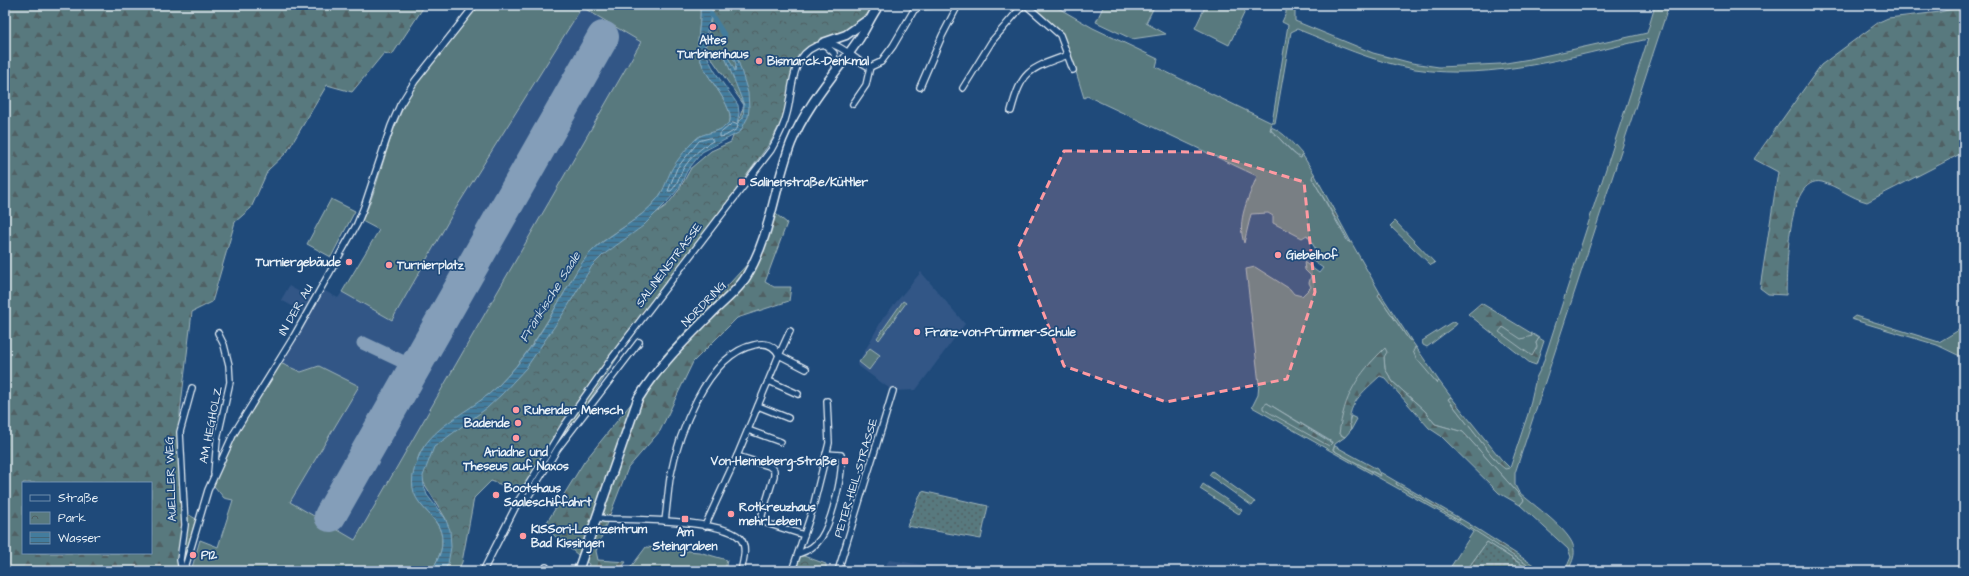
<svg xmlns="http://www.w3.org/2000/svg" width="1969" height="576" viewBox="0 0 1969 576" font-family="'Architects Daughter',sans-serif">
	<style>
		.built { fill: #315686 }
		.grass { fill: #59797e; stroke: #a0b5bb; fill-rule: evenodd }
		.forest { fill: url(#forest-firs); stroke: #a0b5bb; fill-rule: evenodd }
		.park { fill: url(#park-crowns); stroke: #a0b5bb }
		.garden { fill: url(#garden-dots); stroke: #a0b5bb }
		.water { fill: url(#water-rules); stroke: #85abc1 }
		.lines { fill: none; stroke-linecap: round; stroke-linejoin: round }
		.shore { stroke: #a6c2d4; stroke-width: 1 }
		.canal { stroke: #437c9d; stroke-width: 5 }
		.taxiway { stroke: #849eb9; stroke-width: 13 }
		.runway { stroke: #849eb9; stroke-width: 32 }
		.street-casing { stroke: #e8f1f8; stroke-width: 8 }
		.secondary-casing { stroke: #e8f1f8; stroke-width: 11 }
		.street { stroke: #1f4a7a; stroke-width: 5.5 }
		.secondary { stroke: #1f4a7a; stroke-width: 8 }
		.marked { fill: #ff9aa2; fill-opacity: 0.2; stroke: #ff9aa2; stroke-width: 3; stroke-dasharray: 8 5; stroke-linejoin: round }
		.poi-dot { fill: #ff9aa2; stroke: #1f4a7a; stroke-width: 1.5 }
		.labels { text-anchor: middle; dominant-baseline: central; stroke-width: 3.5; stroke-linejoin: round; paint-order: stroke }
		.poi-label { font-size: 12px; font-weight: bold; fill: #e8f1f8; stroke: #1f4a7a; text-anchor: start }
		.street-label { font-size: 12px; fill: #e8f1f8; stroke: #1f4a7a }
		.water-label { font-size: 13px; font-style: italic; fill: #cfdfea; stroke: #1f4a7a }
	</style>
	<defs>
		<pattern id="forest-firs" width="22" height="20" patternUnits="userSpaceOnUse"><rect width="22" height="20" fill="#59797e"/><path d="M5 1l3.5 6h-7zM16 11l3.5 6h-7z" fill="#506064"/></pattern>
		<pattern id="park-crowns" width="20" height="18" patternUnits="userSpaceOnUse"><rect width="20" height="18" fill="#59797e"/><path d="M2 6a3 3 0 1 1 6 0M12 15a3 3 0 1 1 6 0" fill="none" stroke="#506064"/></pattern>
		<pattern id="garden-dots" width="8" height="8" patternUnits="userSpaceOnUse"><rect width="8" height="8" fill="#59797e"/><path d="M2 2h.1M6 6h.1" fill="none" stroke="#506064" stroke-width="1.8" stroke-linecap="round"/></pattern>
		<pattern id="water-rules" width="6" height="5" patternUnits="userSpaceOnUse"><rect width="6" height="5" fill="#437c9d"/><path d="M0 2.5h6" fill="none" stroke="#446578"/></pattern>
	</defs>
	<rect width="100%" height="100%" fill="#1f4a7a"/>
	<filter id="ink" filterUnits="userSpaceOnUse"><feTurbulence type="fractalNoise" baseFrequency=".025" numOctaves="2"/><feDisplacementMap in="SourceGraphic" scale="8" xChannelSelector="R" yChannelSelector="G"/><feConvolveMatrix kernelMatrix="1 2 1 2 8 2 1 2 1" color-interpolation-filters="sRGB"/></filter>
	<g filter="url(#ink)">
		<g class="built">
			<polygon points="582,6 642,42 355,540 290,502 358,386 319,366 301,373 280,363 323,290 338,298 342,292 392,320 456,208"/>
			<polygon points="921,272 965,324 916,390 893,391 857,365 883,318"/>
			<polygon points="289,286 312,299 305,313 281,300"/>
			<polygon points="889,560 968,571 882,571"/>
		</g>
		<g class="grass">
			<path d="M478 5H700C702 26 693 45 703 66 709 80 733 106 730 121 720 135 705 131 696 139 676 158 670 187 651 206 634 224 608 234 591 252 577 267 568 288 557 305 540 334 522 362 499 385 475 410 439 422 421 451 418 456 417 463 415 468 403 508 444 512 442 543 442 553 436 562 432 571H191L200 540 218 547 233 500 224 498 210 481 280 363 301 372 319 366 359 386 290 502 355 540 641 42 582 7 456 208 392 320 342 292 379 230 362 221C378 188 384 151 399 117 416 75 450 40 478 5Z"/>
			<path d="M1031 5H1053L1093 28 1158 59 1156 67 1272 123 1288 25 1282 22 1286 13V5H1295V21L1373 53 1412 63 1439 67 1500 64 1530 59 1647 33 1655 6 1658 9 1662 8 1663 5H1669L1515 473V485L1518 491C1531 504 1574 532 1574 550 1575 557 1571 564 1568 571H1565L1571 557 1568 549 1520 505 1524 500 1463 432 1435 424 1425 411 1393 382 1385 369 1384 357 1371 362 1339 434 1345 437 1335 444 1333 450 1380 476V472L1397 482 1396 484 1458 520H1460L1459 518 1471 525 1470 527 1537 571H1532L1487 542 1466 571H1448L1473 532 1458 522 1252 407 1258 395 1259 384 1246 269 1255 267 1290 289 1294 294 1302 296 1311 287 1309 283 1311 276 1305 270 1304 262 1319 273 1323 268 1310 259 1315 248 1307 235 1302 238 1273 223V216L1268 213 1251 214 1244 243C1236 220 1249 197 1257 176L1087 96 1084 98 1069 49 1060 31ZM1297 29C1335 44 1373 62 1415 69 1493 81 1573 56 1648 39L1542 366 1536 378 1528 414 1510 468 1497 462 1448 399 1451 397 1439 381 1437 383 1414 348 1416 347 1411 340H1409L1378 295 1380 293 1350 240 1348 242 1312 178 1315 175 1302 154 1301 158C1293 156 1279 136 1270 130L1272 123H1275L1291 32ZM1267 403 1332 442V443L1264 407Z"/>
			<polygon points="1104,5 1155,5 1146,23 1166,34 1132,39 1096,22"/>
			<polygon points="1206,5 1248,5 1229,45 1195,28"/>
			<polygon points="331,199 355,211 331,257 307,244"/>
			<polygon points="1395,221 1435,263 1431,265 1390,226"/>
			<polygon points="903,301 906,303 879,340 877,338"/>
			<polygon points="1855,316 1939,342 1964,327 1964,358 1937,345 1851,319"/>
			<polygon points="1452,322 1457,323 1456,325 1427,347 1423,345 1422,341"/>
			<polygon points="1502,327 1532,336 1531,333 1539,338 1536,343 1538,347 1532,357 1498,332"/>
			<polygon points="870,348 880,355 869,370 859,362"/>
			<polygon points="1351,416 1357,419 1351,430 1349,422"/>
			<polygon points="646,547 699,552 727,560 725,571 707,569 704,571 628,571"/>
		</g>
		<g class="forest">
			<path d="M5 5H425L392 55 384 53 352 92 327 85 287 152 268 170 251 208 235 222 212 302 192 312 180 413 186 513 196 519 180 571H5ZM23 483H151V553H23Z"/>
			<path d="M1964 6V43L1961 51 1964 50V152L1867 202C1851 198 1837 186 1822 182 1786 174 1787 273 1786 295L1768 294 1760 288 1778 172 1754 159 1821 65 1879 22 1888 18 1940 12Z"/>
			<path d="M1271 127C1284 132 1293 144 1302 154L1301 158C1297 158 1277 135 1271 130Z"/>
			<polygon points="1313,175 1315,175 1350,240 1350,243 1312,178"/>
			<polygon points="772,211 787,223 765,282 774,287 791,287 789,301 737,318 693,362 660,431 628,468 596,551 598,560 626,562 619,571 587,571 589,564 544,527 584,462 638,395 663,356 752,259"/>
			<polygon points="1380,293 1411,340 1409,340 1378,295"/>
			<polygon points="1481,303 1531,333 1532,336 1521,339 1503,327 1499,332 1532,356 1537,347 1536,343 1539,338 1544,341 1536,365 1530,363 1468,314"/>
			<polygon points="1416,347 1439,381 1437,383 1416,358 1413,351"/>
			<path d="M1385 348 1387 352 1384 357 1385 369 1393 382 1425 411 1435 424 1463 432 1524 500 1520 505 1499 493 1441 436 1429 428 1385 378 1380 376C1364 391 1344 406 1351 430L1345 437 1339 434C1344 396 1357 375 1385 348Z"/>
			<polygon points="1451,397 1501,459 1510,468 1505,469 1497,462 1448,399"/>
			<polygon points="1267,403 1332,443 1329,446 1263,409 1263,406"/>
			<polygon points="1335,446 1377,469 1381,476 1333,450"/>
			<polygon points="1212,471 1255,502 1252,506 1209,475"/>
			<polygon points="1397,482 1459,518 1460,520 1458,520 1396,484"/>
			<polygon points="1203,484 1242,510 1239,514 1200,489"/>
			<polygon points="1471,525 1540,569 1543,571 1537,571 1469,527"/>
		</g>
		<g class="park">
			<polygon points="714,5 874,5 860,26 809,50 795,73 781,122 770,143 650,308 528,494 491,481 474,498 462,562 458,571 437,571 447,555 446,519 419,475 431,447 502,390 592,260 667,205 679,190 691,168 711,151 731,142 744,105 705,49"/>
			<polygon points="798,554 826,564 826,571 792,571"/>
		</g>
		<g class="garden">
			<polygon points="922,491 988,506 981,539 907,526"/>
			<polygon points="1487,542 1531,571 1466,571"/>
		</g>
		<path class="water" d="M700 5H712C713 17 706 29 705 42 704 62 727 88 738 105L739 113 737 124 743 118 744 105 725 57 727 55 735 71 736 64 731 53 734 51 737 57 748 93 749 108 748 117 740 132 702 152 687 171 679 188 666 203 643 226 603 255 592 266 565 311 526 368 502 394 487 408 434 447 423 476 424 486 427 495 445 518 450 530 451 547 448 564 444 571H432C436 562 442 553 442 543 444 507 394 510 420 454 433 424 476 409 499 385 522 362 541 334 557 305 568 288 577 266 591 252 611 232 640 221 657 199 665 190 667 177 673 167 679 158 688 146 696 139 704 131 720 135 730 121 733 106 709 80 703 66 693 45 702 26 700 5Z"/>
		<g class="lines">
			<g class="shore">
				<polygon points="733,123 738,125 737,129 725,136 720,137 720,134"/>
				<path d="M711 138 713 141C701 147 691 157 683 169 679 177 677 185 671 191H668L677 168 699 141Z"/>
			</g>
			<polyline class="canal" points="711,14 725,36"/>
			<polyline class="taxiway" points="363,343 414,367"/>
			<polyline class="runway" points="330,516 603,37"/>
			<g class="street-casing">
				<g id="street">
					<polyline points="1026,5 1060,35 1073,70"/>
					<polyline points="824,44 834,53 836,71"/>
					<polyline points="920,87 942,36 958,5"/>
					<polyline points="963,88 992,41 1023,5"/>
					<polyline points="853,104 866,85 870,67"/>
					<path d="M1011 111C1022 70 1029 69 1068 55"/>
					<polyline points="779,355 790,331"/>
					<polyline points="769,381 798,394"/>
					<polyline points="758,406 788,418"/>
					<polyline points="748,430 781,442"/>
					<polyline points="737,456 769,466 774,470 774,476 762,515 762,519 766,523 804,535"/>
					<polyline points="214,473 217,440 230,382 229,365 224,345 218,333"/>
					<polyline points="519,500 528,497 558,448 639,342"/>
					<path d="M596 517 605 519C630 519 724 520 740 538 748 547 743 561 741 571"/>
					<path d="M665 521C667 506 668 492 670 478 678 436 706 355 754 345 765 342 774 345 779 355"/>
					<polyline points="705,526 737,456 779,355 806,369"/>
					<path d="M798 554C807 551 815 547 821 538 831 523 844 474 841 455L826 454"/>
					<polyline points="182,571 180,560 185,525 180,432 192,388"/>
					<polyline points="184,571 208,490 233,435 293,338 357,224 364,207 391,126 400,105 415,81 475,5"/>
					<path d="M483 571 519 500 564 426 612 358 771 150C778 138 784 127 787 113 793 91 790 57 816 46 822 44 828 43 834 45 847 49 857 62 870 67L881 62 893 46 914 10 921 6 933 5"/>
					<polyline points="545,571 546,567"/>
					<polyline points="792,571 812,511 829,443 827,401"/>
					<polyline points="838,571 893,391"/>
				</g>
			</g>
			<g class="secondary-casing">
				<g id="secondary">
					<polyline points="823,43 846,35 866,21"/>
					<path d="M578 571 638 399C659 365 687 338 715 310 725 300 739 289 746 277 771 236 774 187 791 143 807 104 836 73 859 39 866 28 871 16 879 5"/>
				</g>
			</g>
			<use href="#street" class="street"/>
			<use href="#secondary" class="secondary"/>
		</g>
	</g>
	<path class="marked" d="M1064 151 1205 152 1304 182 1315 292 1287 379 1166 402 1064 366 1018 248Z"/>
	<g class="poi-dot">
		<circle cx="713" cy="27" r="4"/>
		<circle cx="759" cy="61" r="4"/>
		<rect x="738" y="178" width="8" height="8" rx="2"/>
		<circle cx="1278" cy="255" r="4"/>
		<circle cx="349" cy="262" r="4"/>
		<circle cx="389" cy="265" r="4"/>
		<circle cx="917" cy="332" r="4"/>
		<circle cx="516" cy="410" r="4"/>
		<circle cx="518" cy="423" r="4"/>
		<circle cx="516" cy="438" r="4"/>
		<rect x="841" y="457" width="8" height="8" rx="2"/>
		<circle cx="496" cy="495" r="4"/>
		<circle cx="731" cy="514" r="4"/>
		<rect x="681" y="515" width="8" height="8" rx="2"/>
		<circle cx="523" cy="536" r="4"/>
		<circle cx="193" cy="555" r="4"/>
	</g>
	<g class="labels">
		<g class="poi-label">
			<text x="713" y="40" text-anchor="middle">Altes<tspan x="713" dy="14">Turbinenhaus</tspan></text>
			<text x="767" y="61">Bismarck-Denkmal</text>
			<text x="750" y="182">Salinenstraße/Küttler</text>
			<text x="1286" y="255">Giebelhof</text>
			<text x="341" y="262" text-anchor="end">Turniergebäude</text>
			<text x="397" y="265">Turnierplatz</text>
			<text x="925" y="332">Franz-von-Prümmer-Schule</text>
			<text x="524" y="410">Ruhender Mensch</text>
			<text x="510" y="423" text-anchor="end">Badende</text>
			<text x="516" y="452" text-anchor="middle">Ariadne und<tspan x="516" dy="14">Theseus auf Naxos</tspan></text>
			<text x="837" y="461" text-anchor="end">Von-Henneberg-Straße</text>
			<text x="504" y="488">Bootshaus<tspan x="504" dy="14">Saaleschiffahrt</tspan></text>
			<text x="739" y="507">Rotkreuzhaus<tspan x="739" dy="14">mehrLeben</tspan></text>
			<text x="531" y="529">KISSori-Lernzentrum<tspan x="531" dy="14">Bad Kissingen</tspan></text>
			<text x="685" y="532" text-anchor="middle">Am<tspan x="685" dy="14">Steingraben</tspan></text>
			<text x="201" y="555">P12</text>
		</g>
		<g class="street-label">
			<text transform="translate(669 265) rotate(-53)">SALINENSTRASSE</text>
			<text transform="translate(704 304) rotate(-46)">NORDRING</text>
			<text transform="translate(296 310) rotate(-60)">IN DER AU</text>
			<text transform="translate(211 425) rotate(-79)">AM HEGHOLZ</text>
			<text transform="translate(856 478) rotate(-73)">PETER-HEIL-STRASSE</text>
			<text transform="translate(171 479) rotate(-92)">AUELLER WEG</text>
		</g>
		<g class="water-label">
			<text transform="translate(550 297) rotate(-58)">Fränkische Saale</text>
		</g>
	</g>
	<rect width="1969" height="576" fill="none" stroke="#1f4a7a" stroke-width="20"/>
	<rect x="10" y="10" width="1949" height="556" fill="none" stroke="#e8f1f8" stroke-width="1.5" filter="url(#ink)"/>
	<rect x="22" y="482" width="130" height="72" fill="#1f4a7a" stroke="#6f8dac"/>
	<rect x="30" y="495" width="20" height="6" fill="#1f4a7a" stroke="#6f8dac"/>
	<text x="58" y="502" font-size="12" fill="#e8f1f8">Straße</text>
	<rect x="30" y="512" width="20" height="12" fill="url(#park-crowns)" stroke="#6f8dac"/>
	<text x="58" y="522" font-size="12" fill="#e8f1f8">Park</text>
	<rect x="30" y="532" width="20" height="12" fill="url(#water-rules)" stroke="#6f8dac"/>
	<text x="58" y="542" font-size="12" fill="#e8f1f8">Wasser</text>
</svg>
